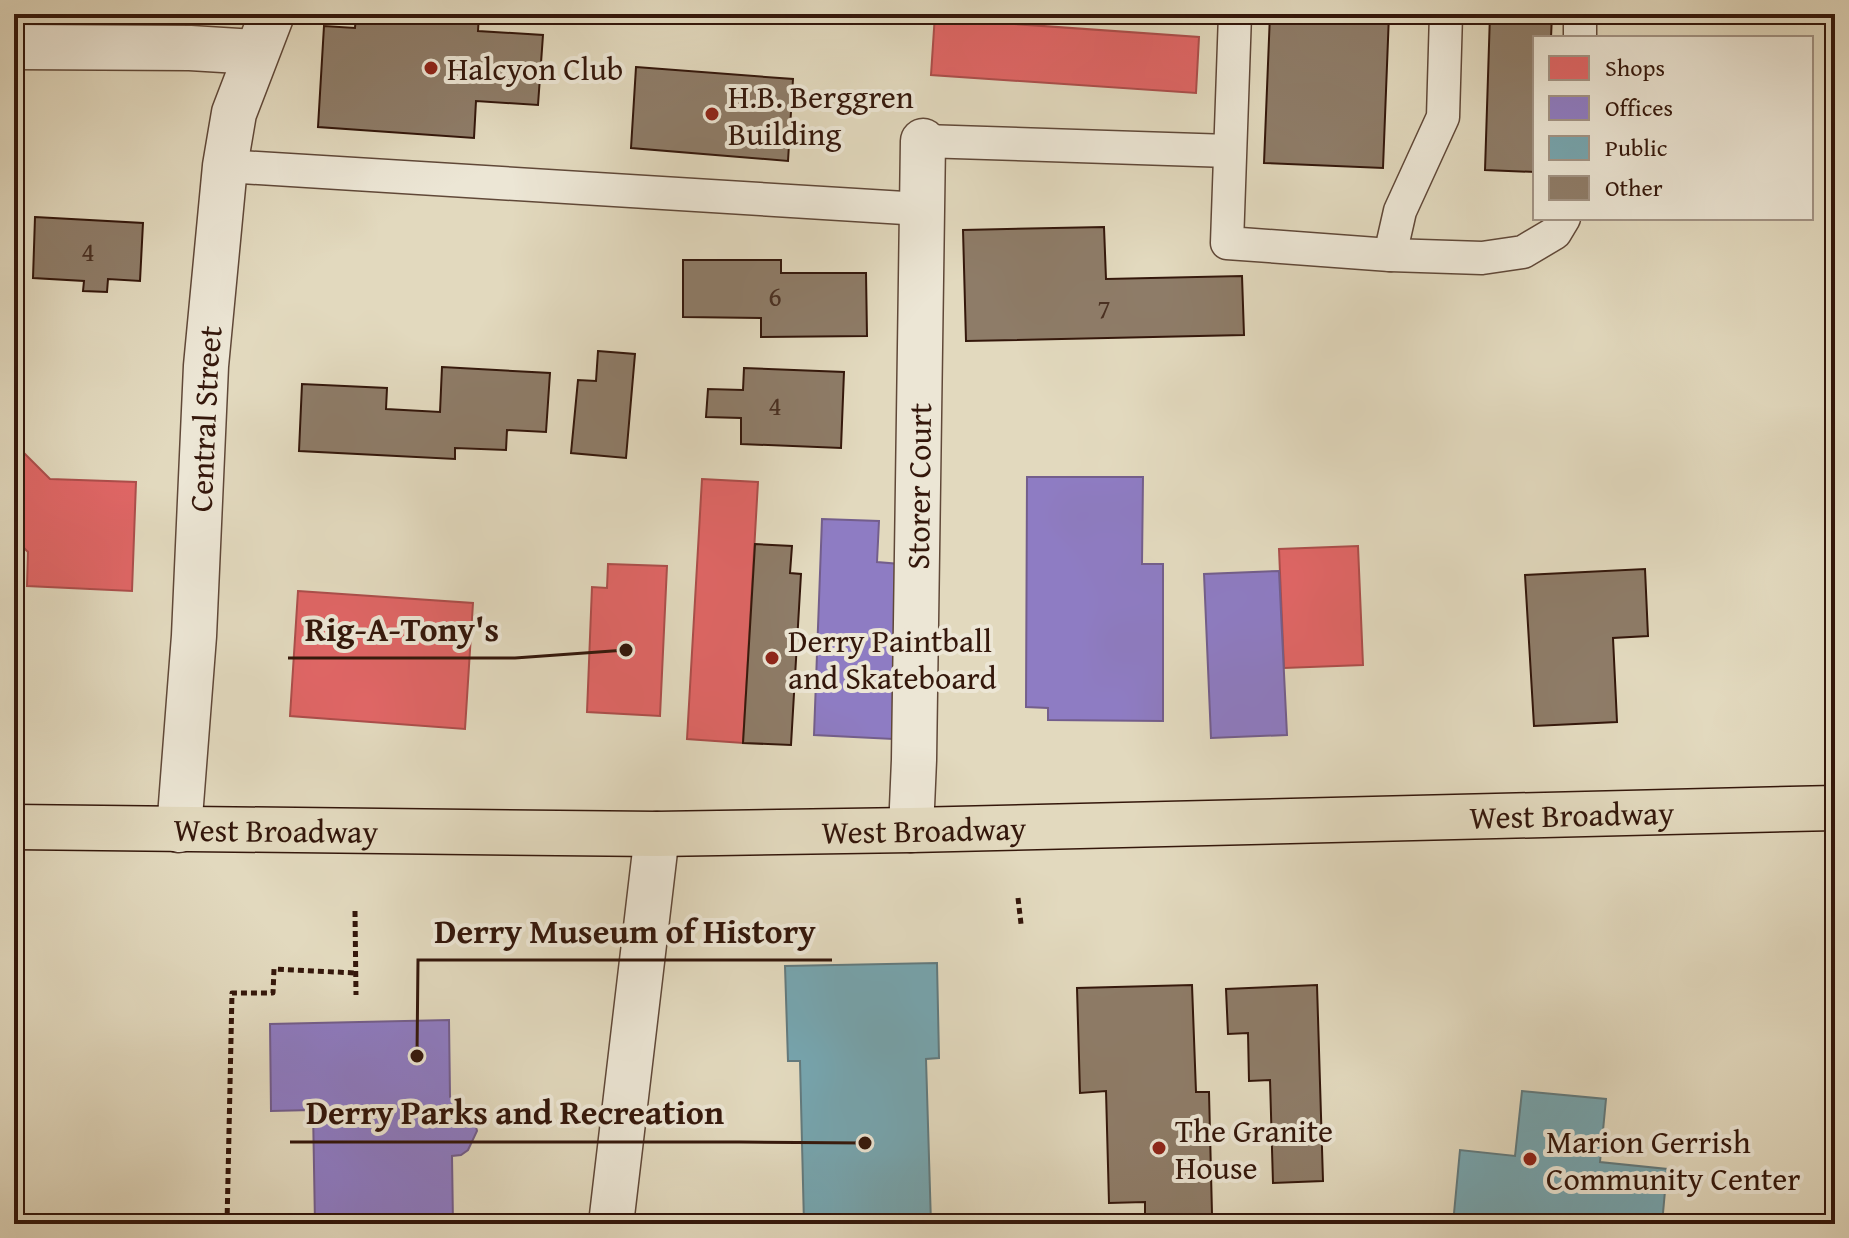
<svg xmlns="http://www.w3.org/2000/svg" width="1849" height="1238" viewBox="0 0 1849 1238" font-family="'Gentium Book Plus',serif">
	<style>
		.shops { fill: #e06666; stroke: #ac4e4b; stroke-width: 2 }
		.offices { fill: #8e7cc3; stroke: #735e8c; stroke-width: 2 }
		.public { fill: #76a5af; stroke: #627a7e; stroke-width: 2 }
		.building { fill: #8e7c68; stroke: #34170b; stroke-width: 2 }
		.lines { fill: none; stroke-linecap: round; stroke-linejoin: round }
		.lane-casing { stroke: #604838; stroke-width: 35 }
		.street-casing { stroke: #604838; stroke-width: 47 }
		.primary-casing { stroke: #34170b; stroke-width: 47 }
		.path { stroke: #34170b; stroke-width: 5; stroke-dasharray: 6 4; stroke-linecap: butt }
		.lane { stroke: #ece6d5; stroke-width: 32 }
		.street { stroke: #ece6d5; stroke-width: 44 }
		.primary { stroke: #e2d9be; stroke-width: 44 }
		.poi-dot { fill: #8f2418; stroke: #ece6d5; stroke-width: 3 }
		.labels { text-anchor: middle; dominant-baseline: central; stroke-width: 8; stroke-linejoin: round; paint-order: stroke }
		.number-label { font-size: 28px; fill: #4a3022 }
		.poi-label { font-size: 32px; fill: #34170b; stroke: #ece6d5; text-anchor: start }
		.street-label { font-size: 32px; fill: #34170b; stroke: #ece6d5 }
		.leader { fill: none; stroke: #34170b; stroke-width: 3 }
		.callout-dot { fill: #34170b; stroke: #ece6d5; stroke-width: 3 }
		.callout-label { font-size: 34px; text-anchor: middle; font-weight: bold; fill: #34170b; stroke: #ece6d5; stroke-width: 8; stroke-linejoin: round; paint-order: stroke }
	</style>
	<rect width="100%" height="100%" fill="#e2d9be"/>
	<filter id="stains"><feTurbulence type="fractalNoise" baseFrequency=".0025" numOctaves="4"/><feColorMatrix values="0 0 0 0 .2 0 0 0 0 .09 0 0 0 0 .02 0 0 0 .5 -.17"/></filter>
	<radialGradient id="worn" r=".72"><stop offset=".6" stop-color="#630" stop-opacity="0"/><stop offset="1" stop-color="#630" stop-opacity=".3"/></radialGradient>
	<g class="shops">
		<polygon points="935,14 1001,14 1000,23 1199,37 1196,93 931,75"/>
		<polygon points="14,443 50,479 136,482 132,591 27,586 28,552 14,538"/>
		<polygon points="702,479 758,482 743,743 687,739"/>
		<polygon points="1358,546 1363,665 1284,668 1279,549"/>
		<polygon points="608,564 667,566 660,716 587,712 592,587 607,588"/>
		<polygon points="298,591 473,603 465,729 290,716"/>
	</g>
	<g class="offices">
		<polygon points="1027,477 1143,477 1142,564 1163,564 1163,721 1048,720 1048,708 1026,707"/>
		<polygon points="822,519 879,521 877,562 900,564 893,739 814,735"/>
		<polygon points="1279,571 1287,735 1211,738 1204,574"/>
		<polygon points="449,1020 450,1097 467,1106 473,1114 477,1131 468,1150 461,1155 452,1156 453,1224 315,1224 313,1110 271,1111 270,1024"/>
	</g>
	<g class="public">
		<polygon points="937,963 939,1058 926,1059 931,1224 804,1224 800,1061 788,1061 785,966"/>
		<polygon points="1522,1091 1606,1099 1600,1162 1667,1169 1662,1224 1453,1224 1460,1150 1515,1156"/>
	</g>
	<g class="building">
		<polygon points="356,14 479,14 478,31 543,35 538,105 476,101 474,138 318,127 324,26 355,28"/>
		<polygon points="1270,14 1389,14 1383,168 1264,163"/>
		<polygon points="1490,14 1552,14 1551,38 1535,38 1535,172 1485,170"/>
		<polygon points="636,67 793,79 788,161 631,148"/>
		<polygon points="35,217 143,223 140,281 108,279 107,292 83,291 84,281 33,278"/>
		<polygon points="1104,227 1106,279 1242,276 1244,335 966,341 963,230"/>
		<polygon points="683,260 781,260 781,273 866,273 867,336 761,337 761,318 683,317"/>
		<polygon points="598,351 635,354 626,458 571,453 578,380 596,381"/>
		<polygon points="442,367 550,373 546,432 507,430 506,450 455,448 455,459 299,451 302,384 387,388 386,409 440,412"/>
		<polygon points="744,368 844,372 841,448 741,444 741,418 706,417 708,389 743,390"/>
		<polygon points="755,544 792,546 790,573 801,574 791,745 743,743"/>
		<polygon points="1645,569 1648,636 1613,638 1617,722 1534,726 1525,575"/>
		<polygon points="1192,985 1196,1092 1209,1092 1212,1214 1145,1217 1145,1202 1109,1203 1106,1091 1080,1093 1077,988"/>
		<polygon points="1317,985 1323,1181 1273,1183 1270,1080 1249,1081 1248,1033 1228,1034 1226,989"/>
	</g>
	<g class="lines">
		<g class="lane-casing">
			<g id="lane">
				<polyline points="1235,14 1227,243 1390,255 1482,258 1523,252 1555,233 1564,218"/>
				<polyline points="1580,38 1580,14"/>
				<polyline points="923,141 1229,151"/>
				<polyline points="225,166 921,209"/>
				<polyline points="1390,255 1400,211 1443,117 1446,14"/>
			</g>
		</g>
		<g class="street-casing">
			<g id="street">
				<polyline points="14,47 190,48 256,52"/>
				<path id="s1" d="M179 830 194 636 206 366 225 166 234 113 272 14"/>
				<path id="s2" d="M911 830 914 760 923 141"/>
				<polyline points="611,1224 657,834"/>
			</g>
		</g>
		<g class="primary-casing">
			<g id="primary">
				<path id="s3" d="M14 827 657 834 911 830 1835 808"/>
			</g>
		</g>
		<g class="path">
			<polyline points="1018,898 1021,924"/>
			<polyline points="355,911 356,995"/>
			<polyline points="227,1224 232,993 273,993 274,969 356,973"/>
		</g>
		<use href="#lane" class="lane"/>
		<use href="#street" class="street"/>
		<use href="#primary" class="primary"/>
	</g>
	<g class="poi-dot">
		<circle cx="431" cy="68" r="8"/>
		<circle cx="712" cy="114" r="8"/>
		<circle cx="772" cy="658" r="8"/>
		<circle cx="1159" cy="1148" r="8"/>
		<circle cx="1530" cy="1159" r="8"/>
	</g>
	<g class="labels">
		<g class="number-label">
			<text x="88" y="250">4</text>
			<text x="775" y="295">6</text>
			<text x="1104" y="307">7</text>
			<text x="775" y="404">4</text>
		</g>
		<g class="poi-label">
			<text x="447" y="68">Halcyon Club</text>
			<text x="728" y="96">H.B. Berggren<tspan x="728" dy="37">Building</tspan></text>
			<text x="788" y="640">Derry Paintball<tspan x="788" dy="37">and Skateboard</tspan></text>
			<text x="1175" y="1130">The Granite<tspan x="1175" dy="37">House</tspan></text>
			<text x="1546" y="1141">Marion Gerrish<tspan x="1546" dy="37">Community Center</tspan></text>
		</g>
		<g class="street-label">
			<text stroke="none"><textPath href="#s1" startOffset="412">Central Street</textPath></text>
			<text stroke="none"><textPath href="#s2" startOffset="344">Storer Court</textPath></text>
			<text stroke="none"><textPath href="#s3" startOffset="1558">West Broadway</textPath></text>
			<text stroke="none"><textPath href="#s3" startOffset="910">West Broadway</textPath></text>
			<text stroke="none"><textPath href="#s3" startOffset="262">West Broadway</textPath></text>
		</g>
	</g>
	<path class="leader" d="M626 650L515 658H288M417 1056L418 960H832M865 1143L740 1142H290"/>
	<g class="callout-dot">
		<circle cx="626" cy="650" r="8"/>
		<circle cx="417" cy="1056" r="8"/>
		<circle cx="865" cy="1143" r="8"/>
	</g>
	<g class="callout-label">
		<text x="402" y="641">Rig-A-Tony's</text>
		<text x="625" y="943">Derry Museum of History</text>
		<text x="515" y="1124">Derry Parks and Recreation</text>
	</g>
	<rect width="1849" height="1238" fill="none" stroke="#e2d9be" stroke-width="48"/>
	<rect x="16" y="16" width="1817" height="1206" fill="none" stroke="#34170b" stroke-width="4"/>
	<rect x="24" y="24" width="1801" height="1190" fill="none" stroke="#34170b" stroke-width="2"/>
	<rect x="1533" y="36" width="280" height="184" fill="#ece6d5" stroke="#a29384" stroke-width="2"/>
	<rect x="1549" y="56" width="40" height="24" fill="#e06666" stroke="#a29384" stroke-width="2"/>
	<text x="1605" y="76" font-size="24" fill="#34170b">Shops</text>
	<rect x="1549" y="96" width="40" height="24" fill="#8e7cc3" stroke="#a29384" stroke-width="2"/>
	<text x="1605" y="116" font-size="24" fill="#34170b">Offices</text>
	<rect x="1549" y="136" width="40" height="24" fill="#76a5af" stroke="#a29384" stroke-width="2"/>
	<text x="1605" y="156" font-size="24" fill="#34170b">Public</text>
	<rect x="1549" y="176" width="40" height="24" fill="#8e7c68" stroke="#a29384" stroke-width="2"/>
	<text x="1605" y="196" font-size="24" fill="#34170b">Other</text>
	<rect width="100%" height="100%" filter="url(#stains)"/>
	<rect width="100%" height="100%" fill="url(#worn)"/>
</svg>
